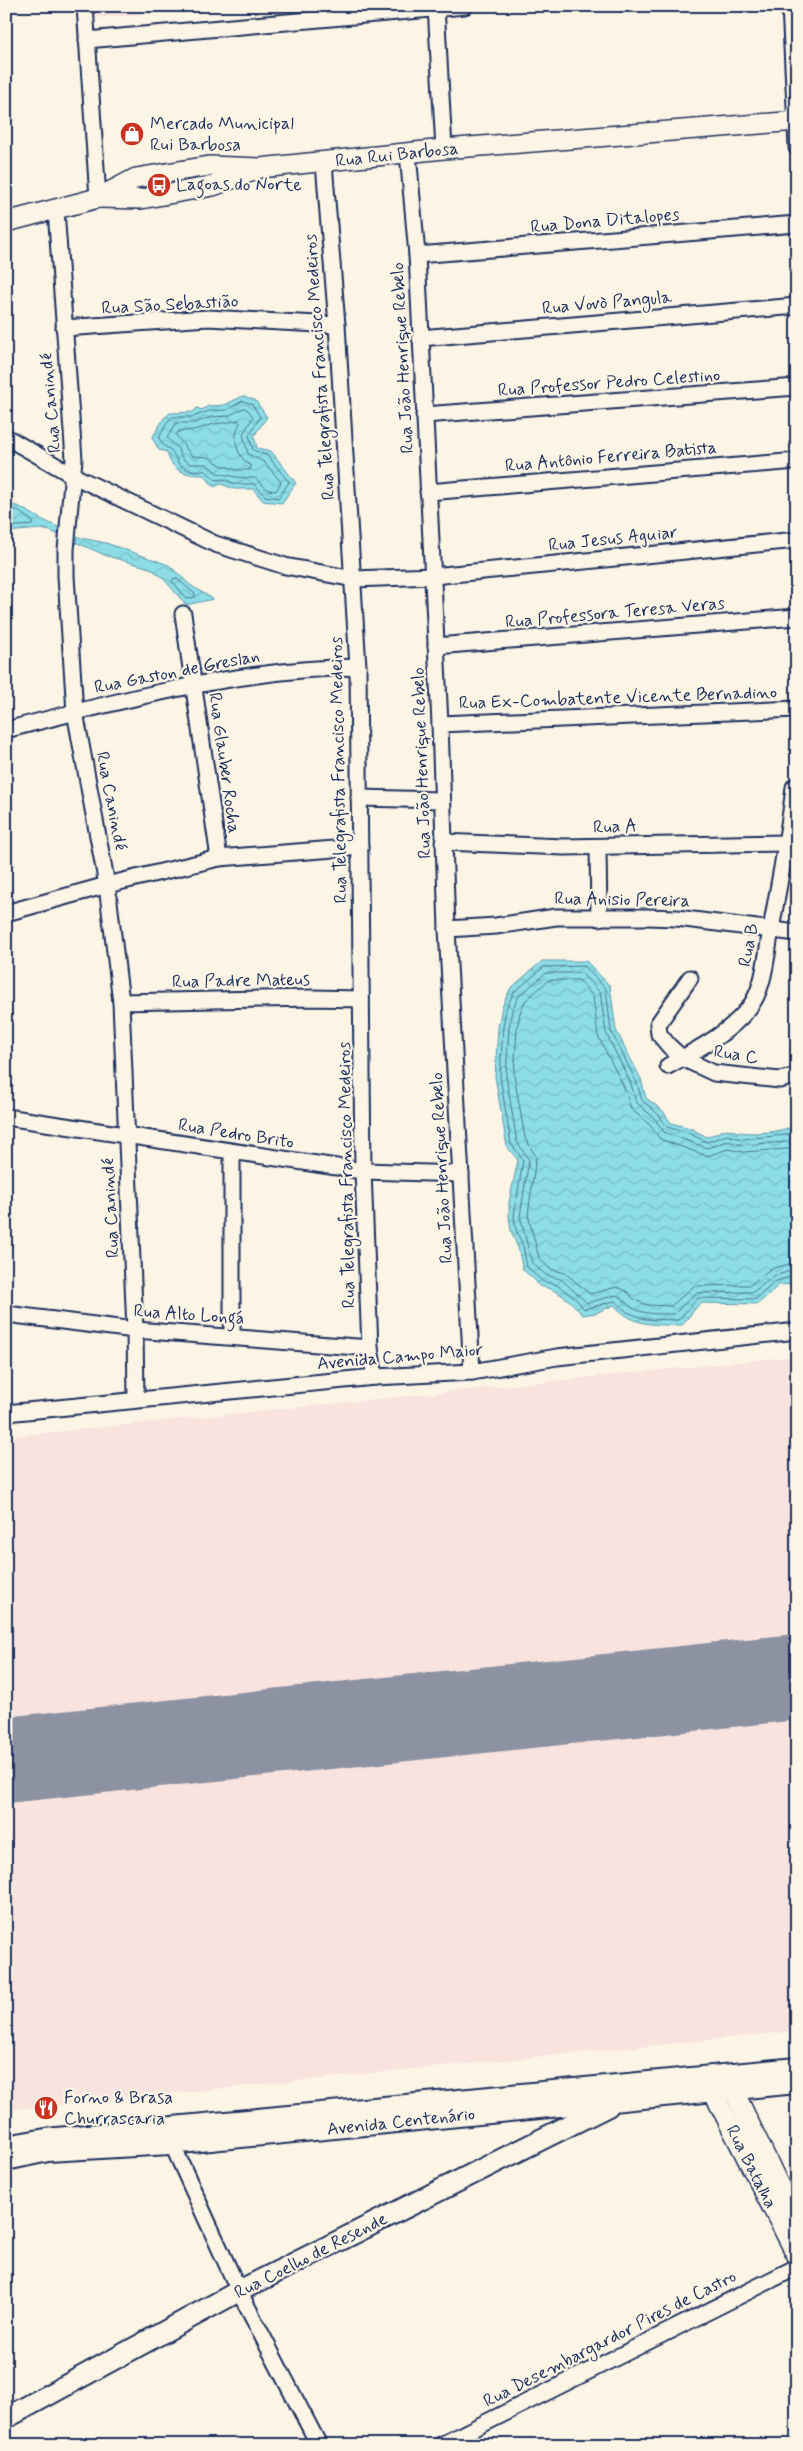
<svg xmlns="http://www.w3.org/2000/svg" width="803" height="2451" viewBox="0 0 803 2451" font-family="Mynerve,sans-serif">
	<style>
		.built { fill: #f8e3df }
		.water { fill: url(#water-waves); stroke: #5f97af }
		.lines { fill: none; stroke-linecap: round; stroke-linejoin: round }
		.shore { stroke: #487594; stroke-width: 1 }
		.runway { stroke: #8c92a2; stroke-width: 86 }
		.minor-casing { stroke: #1b2f5e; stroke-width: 19 }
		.tertiary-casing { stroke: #1b2f5e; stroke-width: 22 }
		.secondary-casing { stroke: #1b2f5e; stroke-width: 24 }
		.minor { stroke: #fcf5e5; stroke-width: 15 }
		.tertiary { stroke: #fcf5e5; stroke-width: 19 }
		.secondary { stroke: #fcf5e5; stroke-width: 20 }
		.labels { text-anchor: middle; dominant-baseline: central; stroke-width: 4.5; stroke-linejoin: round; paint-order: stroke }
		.poi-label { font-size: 18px; fill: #1b2f5e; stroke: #fcf5e5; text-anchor: start }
		.street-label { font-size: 18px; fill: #1b2f5e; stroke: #fcf5e5 }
	</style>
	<defs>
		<pattern id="water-waves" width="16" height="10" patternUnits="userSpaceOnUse" patternTransform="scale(1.25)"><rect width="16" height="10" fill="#8cdde5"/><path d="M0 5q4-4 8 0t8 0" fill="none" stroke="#78bec7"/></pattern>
	</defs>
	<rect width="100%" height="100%" fill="#fcf5e5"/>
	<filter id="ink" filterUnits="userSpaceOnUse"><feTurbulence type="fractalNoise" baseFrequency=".02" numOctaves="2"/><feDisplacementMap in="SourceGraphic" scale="10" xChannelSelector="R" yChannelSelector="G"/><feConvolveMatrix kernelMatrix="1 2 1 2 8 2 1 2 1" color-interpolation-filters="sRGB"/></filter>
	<g filter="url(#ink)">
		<g class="built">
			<polygon points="91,6 139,6 140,15 91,18"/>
			<polygon points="797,1356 797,2031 6,2110 6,1437"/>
		</g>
		<g class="water">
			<path d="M243 396 255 400 267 417 254 436 257 448 271 451 296 483 282 503 263 501 253 489H234L221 484 214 487 204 475C187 475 171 472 167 452L159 450 152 438 164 418 170 413 193 412 197 408 202 410 208 406 224 405Z"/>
			<polygon points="6,503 20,507 41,519 81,538 106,543 169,565 190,585 213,599 186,605 162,577 150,568 107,556 50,531 41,529 6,532"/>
			<path d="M542 961H586L610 986 616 1030 641 1079 646 1098 663 1111 671 1123 690 1128 707 1137 727 1129C748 1136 776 1133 797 1125V1279L791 1284 779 1285 758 1304 700 1303 682 1325C655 1325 634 1327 614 1305L596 1313 582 1315C571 1300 557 1289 539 1286L534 1279 523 1270 518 1248 511 1231 509 1216V1202L518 1160 507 1147 495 1076 498 1027 502 1007 510 989Z"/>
		</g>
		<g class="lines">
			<g class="shore">
				<polygon points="243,401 252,404 260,417 249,435 253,450 268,456 289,482 279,498 265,496 254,484 235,484 222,479 216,480 206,471 188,470 179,464 171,450 164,446 159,438 168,421 173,417 193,417 209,411 226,410"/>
				<polygon points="244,408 248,410 253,417 243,434 248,454 264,462 281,482 276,491 268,490 255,478 236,477 217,473 207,464 190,464 183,459 176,446 167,438 176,423 195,423 211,417 228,416"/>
				<path d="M238 420 240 423C231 438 237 457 251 466L250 470H238L221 465 208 457 192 456 176 435 179 431C193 432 202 427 214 424 222 423 230 423 238 420Z"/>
				<polyline points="6,508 18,511 34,523 32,525 6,527"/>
				<polygon points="173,579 176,578 195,594 195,597 187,599 173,582"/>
				<polyline points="797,1130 786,1135 742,1139 727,1135 707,1142 688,1133 667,1127 659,1115 642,1100 636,1081 611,1031 606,989 584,966 544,967 514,992 506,1009 503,1027 500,1076 511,1144 523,1160 514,1216 516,1230 523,1246 527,1267 542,1281 557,1285 577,1300 584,1309 615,1301 627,1312 645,1319 678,1320 698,1298 756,1299 776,1281 797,1275"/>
				<path d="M797 1137 786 1142 742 1145 728 1141 707 1148 664 1132 655 1119 636 1102 631 1084 606 1033 600 992 581 973H546L519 996 512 1010 509 1028 506 1076 517 1142 529 1160 520 1216 532 1263 546 1275 561 1279 587 1303 616 1295C623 1297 625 1303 631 1307 643 1315 660 1314 674 1314L696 1293 753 1292 774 1276 797 1269"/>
				<polyline points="797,1146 787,1149 743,1152 728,1149 707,1156 660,1139 649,1124 631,1109 624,1087 598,1036 593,996 579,980 549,980 525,1001 520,1013 517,1029 514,1075 525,1138 536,1157 528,1215 539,1258 550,1269 565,1273 590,1294 617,1287 626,1291 635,1300 647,1305 671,1306 694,1286 750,1285 770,1269 797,1262"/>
			</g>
			<polyline class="runway" points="6,1760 797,1677"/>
			<g class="minor-casing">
				<g id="minor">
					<polyline points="85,6 98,198"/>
					<polyline points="436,6 444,149"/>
					<polyline points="790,6 797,148"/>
					<polyline points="87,40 465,6"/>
					<polyline points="408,153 417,255 440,724 447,929 472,1372"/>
					<polyline points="324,163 337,325 358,667 363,1171 370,1348 375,1377"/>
					<polyline points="56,210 74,459 66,550 66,576 75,712 107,885 121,1002 135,1330 136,1399"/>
					<polyline points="417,255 797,224"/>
					<polyline points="64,328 208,318 337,325"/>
					<polyline points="420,338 797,306"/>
					<polyline points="424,415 797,387"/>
					<polyline points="6,437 74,476 215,544 285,566 354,579 433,576 797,540"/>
					<polyline points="428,492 797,461"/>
					<polyline points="183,614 219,858"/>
					<polyline points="436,646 797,617"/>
					<polyline points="440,724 797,709"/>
					<path d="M6 730C121 700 238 669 358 667"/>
					<polyline points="359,798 441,800"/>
					<polyline points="443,842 564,847 787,843"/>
					<polyline points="598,847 599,918"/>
					<polyline points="6,913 107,885 219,858 360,847"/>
					<polyline points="447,929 496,926 556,917 647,917 677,918 797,933"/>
					<polyline points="690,978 658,1024 659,1034 669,1046 682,1058 714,1073 780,1080 797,1076"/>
					<polyline points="121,1002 312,998 361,999"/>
					<path d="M668 1066C696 1050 727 1035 748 1009 765 989 766 955 771 930 779 882 789 835 794 787"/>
					<polyline points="6,1117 363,1171 461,1174"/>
					<polyline points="232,1153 232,1336"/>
					<polyline points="6,1314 135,1330 370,1348"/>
					<polyline points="6,1413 375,1377 472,1372 557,1357 797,1331"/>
					<polyline points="168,2135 239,2291 319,2445"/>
					<polyline points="441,2445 797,2267"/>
				</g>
			</g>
			<g class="tertiary-casing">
				<g id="tertiary">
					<polyline points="99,198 141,199 213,186 253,171"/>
					<polyline points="6,222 98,198 136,178 209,166 260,168 444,149 797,121"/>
					<polyline points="731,2075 733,2089 797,2223"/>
					<polyline points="710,2078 713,2092 797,2256"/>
				</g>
			</g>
			<g class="secondary-casing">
				<g id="secondary">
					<polyline points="6,2146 46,2139 797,2068"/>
					<polyline points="6,2160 48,2151 170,2144 797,2083"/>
					<polyline points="6,2418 239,2291 608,2106"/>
				</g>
			</g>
			<use href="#minor" class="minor"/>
			<use href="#tertiary" class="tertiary"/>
			<use href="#secondary" class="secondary"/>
		</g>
	</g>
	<defs>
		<g id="shop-disc" transform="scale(1.25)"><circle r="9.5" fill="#c8321e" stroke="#fcf5e5"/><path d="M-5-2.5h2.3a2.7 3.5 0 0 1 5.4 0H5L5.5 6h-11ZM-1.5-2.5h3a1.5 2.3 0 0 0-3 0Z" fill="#fff"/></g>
		<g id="bus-disc" transform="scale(1.25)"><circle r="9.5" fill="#c8321e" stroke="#fcf5e5"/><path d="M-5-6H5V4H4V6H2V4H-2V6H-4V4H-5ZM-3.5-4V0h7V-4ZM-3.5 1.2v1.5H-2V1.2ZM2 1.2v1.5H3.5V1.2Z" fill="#fff"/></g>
		<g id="restaurant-disc" transform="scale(1.25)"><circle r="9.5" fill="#c8321e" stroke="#fcf5e5"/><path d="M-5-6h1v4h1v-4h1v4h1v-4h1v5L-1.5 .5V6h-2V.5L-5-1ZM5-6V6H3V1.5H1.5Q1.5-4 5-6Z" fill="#fff"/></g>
	</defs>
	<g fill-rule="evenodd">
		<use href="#shop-disc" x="132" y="134"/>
		<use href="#bus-disc" x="159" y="185"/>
		<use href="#restaurant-disc" x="46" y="2108"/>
	</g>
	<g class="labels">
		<g class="poi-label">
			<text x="150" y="124">Mercado Municipal<tspan x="150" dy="21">Rui Barbosa</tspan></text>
			<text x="176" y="185">Lagoas do Norte</text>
			<text x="64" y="2098">Forno &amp; Brasa<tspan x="64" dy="21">Churrascaria</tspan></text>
		</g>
		<g class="street-label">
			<text transform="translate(397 155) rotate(-6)">Rua Rui Barbosa</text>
			<text transform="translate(605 221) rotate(-5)">Rua Dona Ditalopes</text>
			<text transform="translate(607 303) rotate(-5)">Rua Vovò Pangula</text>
			<text transform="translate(170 305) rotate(-3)">Rua São Sebastião</text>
			<text transform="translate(403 358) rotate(-93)">Rua João Henrique Rebelo</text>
			<text transform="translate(320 367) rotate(-94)">Rua Telegrafista Francisco Medeiros</text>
			<text transform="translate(609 383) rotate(-4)">Rua Professor Pedro Celestino</text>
			<text transform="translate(51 403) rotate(-95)">Rua Canindé</text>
			<text transform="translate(611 457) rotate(-5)">Rua Antônio Ferreira Batista</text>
			<text transform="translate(613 539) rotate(-6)">Rua Jesus Aguiar</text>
			<text transform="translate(615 613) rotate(-5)">Rua Professora Teresa Veras</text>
			<text transform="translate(177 672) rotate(-11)">Rua Gaston de Greslan</text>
			<text transform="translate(618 698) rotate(-2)">Rua Ex-Combatente Vicente Bernadino</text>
			<text transform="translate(224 763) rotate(82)">Rua Glauber Rocha</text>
			<text transform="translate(422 763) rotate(-92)">Rua João Henrique Rebelo</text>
			<text transform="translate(339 770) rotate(-91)">Rua Telegrafista Francisco Medeiros</text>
			<text transform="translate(111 801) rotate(79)">Rua Canindé</text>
			<text transform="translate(615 827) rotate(-2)">Rua A</text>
			<text transform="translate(622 900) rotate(1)">Rua Anisio Pereira</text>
			<text transform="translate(749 945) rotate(-79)">Rua B</text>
			<text transform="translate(241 981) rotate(-1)">Rua Padre Mateus</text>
			<text transform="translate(736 1055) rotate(9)">Rua C</text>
			<text transform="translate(236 1134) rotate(9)">Rua Pedro Brito</text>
			<text transform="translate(442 1168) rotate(-93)">Rua João Henrique Rebelo</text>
			<text transform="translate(347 1175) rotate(-91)">Rua Telegrafista Francisco Medeiros</text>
			<text transform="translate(111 1208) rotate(-93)">Rua Canindé</text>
			<text transform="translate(189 1315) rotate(4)">Rua Alto Longá</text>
			<text transform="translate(400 1357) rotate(-5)">Avenida Campo Maior</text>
			<text transform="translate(401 2122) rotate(-6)">Avenida Centenário</text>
			<text transform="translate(751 2167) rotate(63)">Rua Batalha</text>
			<text transform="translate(311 2256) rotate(-27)">Rua Coelho de Resende</text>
			<text transform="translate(610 2339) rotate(-27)">Rua Desembargardor Pires de Castro</text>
		</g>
	</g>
	<rect width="803" height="2451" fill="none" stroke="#fcf5e5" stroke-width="25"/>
	<rect x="12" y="12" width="778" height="2426" fill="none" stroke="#1b2f5e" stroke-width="2" filter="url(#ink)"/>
</svg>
